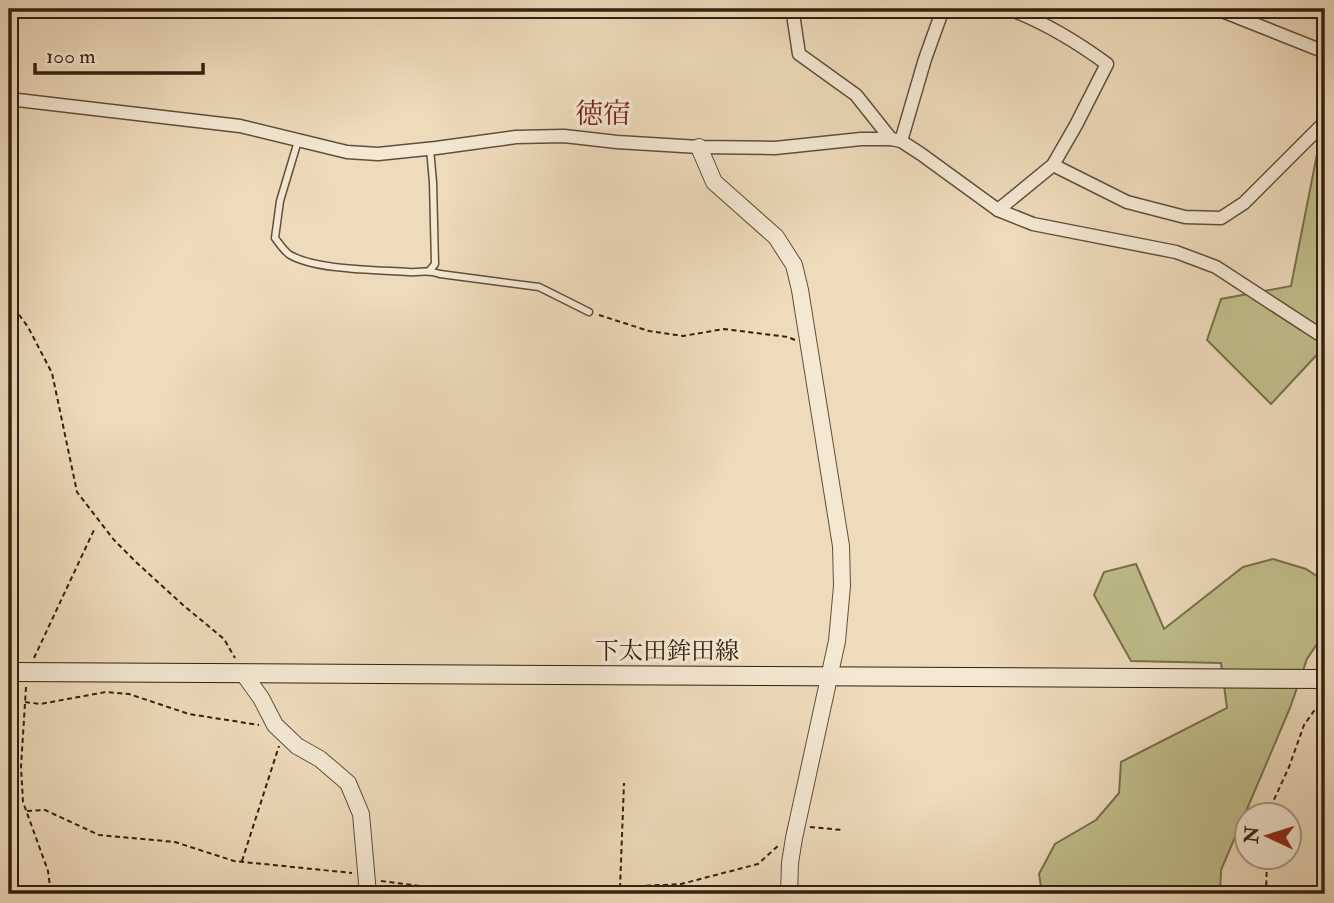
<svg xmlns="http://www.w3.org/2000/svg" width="1334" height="903" viewBox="0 0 1334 903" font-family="'IM FELL Double Pica','Noto Serif JP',serif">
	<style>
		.green { fill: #c0be8b; stroke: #786f4e; stroke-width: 2 }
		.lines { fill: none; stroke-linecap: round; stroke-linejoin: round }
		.service-casing { stroke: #604f3b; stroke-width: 9 }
		.minor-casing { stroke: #604f3b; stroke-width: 15 }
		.tertiary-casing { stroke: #604f3b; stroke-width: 18 }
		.secondary-casing { stroke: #312010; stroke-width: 20 }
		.path { stroke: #312010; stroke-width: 2; stroke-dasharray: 5 3.5; stroke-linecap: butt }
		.service { stroke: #f4e8d3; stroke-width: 6 }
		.minor { stroke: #f4e8d3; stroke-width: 12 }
		.tertiary { stroke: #f4e8d3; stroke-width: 16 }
		.secondary { stroke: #f4e8d3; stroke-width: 18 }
		.labels { text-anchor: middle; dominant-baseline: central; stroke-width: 7; stroke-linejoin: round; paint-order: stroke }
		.street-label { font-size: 24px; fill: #312010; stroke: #f4e8d3 }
		.quarter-label { font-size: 28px; fill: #7a1f14; stroke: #f4e8d3 }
	</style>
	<rect width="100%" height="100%" fill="#eedbbb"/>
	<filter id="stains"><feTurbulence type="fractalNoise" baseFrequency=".00286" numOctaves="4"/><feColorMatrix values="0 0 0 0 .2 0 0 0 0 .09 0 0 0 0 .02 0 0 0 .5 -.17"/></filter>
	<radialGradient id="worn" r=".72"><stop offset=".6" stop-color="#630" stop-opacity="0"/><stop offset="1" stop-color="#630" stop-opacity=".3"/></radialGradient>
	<g class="green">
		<polygon points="1325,135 1325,346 1271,404 1207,340 1221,299 1291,286 1320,139"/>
		<polygon points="1273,559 1306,569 1324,581 1325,632 1307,659 1290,708 1221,870 1220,894 1042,894 1039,874 1055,844 1096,820 1119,793 1121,762 1227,708 1221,663 1131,661 1094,595 1104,572 1136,564 1164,629 1243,567"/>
	</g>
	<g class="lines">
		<g class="service-casing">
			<g id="service">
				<path d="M298 141 280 201 275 238C279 243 284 251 290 255 316 270 377 270 408 272 422 273 426 269 440 274L539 287 589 312"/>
				<polyline points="430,270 435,264 433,182 430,149"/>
			</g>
		</g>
		<g class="minor-casing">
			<g id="minor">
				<polyline points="795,9 793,14 799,54 856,95 891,139"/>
				<polyline points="1217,9 1325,52"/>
				<polyline points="9,99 240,126 347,152 378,154 436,148 516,137 564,136 617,142 699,147 775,148 861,139 891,139 901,141 921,154 998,210 1033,224 1176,252 1216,267 1325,338"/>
				<polyline points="901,141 925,59 943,9"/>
				<polyline points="1053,165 1127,202 1185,217 1221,218 1244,203 1325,122"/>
				<path d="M998 210 1053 165 1076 125 1107 64C1077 42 1044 22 1009 9"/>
				<polyline points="1324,697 1325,693"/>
			</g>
		</g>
		<g class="tertiary-casing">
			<g id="tertiary">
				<polyline points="699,147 714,182 776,237 794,265 800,290 841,546 842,586 837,641 794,838 790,863 789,894"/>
				<polyline points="243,673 261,698 275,725 297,746 320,759 348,783 361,814 368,894"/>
			</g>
		</g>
		<g class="secondary-casing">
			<polyline id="secondary" points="9,672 1325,679"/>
		</g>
		<g class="path">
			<polyline points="9,301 28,327 52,373 77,492 114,540 137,563 183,605 224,639 235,658"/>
			<polyline points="599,315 649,331 683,336 724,329 788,337 795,340"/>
			<polyline points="34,658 94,530"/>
			<polyline points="26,687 21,767 23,802 48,871 51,894"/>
			<polyline points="25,702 40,704 106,692 129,694 189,714 259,725"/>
			<polyline points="27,811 45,810 99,835 175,842 234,861 352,873"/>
			<polyline points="1270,816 1272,804 1289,767 1304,725 1316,708"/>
			<polyline points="810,827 842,830"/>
			<polyline points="242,861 279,746"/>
			<polyline points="381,881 483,894"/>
			<polyline points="620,888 624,783"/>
			<polyline points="615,894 622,887 681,884 758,864 780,844"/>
			<polyline points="1266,894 1267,858"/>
		</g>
		<use href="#service" class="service"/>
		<use href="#minor" class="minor"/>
		<use href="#tertiary" class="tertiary"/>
		<use href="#secondary" class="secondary"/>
	</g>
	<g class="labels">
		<g class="street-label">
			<text x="667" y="651">下太田鉾田線</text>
		</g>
		<g class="quarter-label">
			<text x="603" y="114">徳宿</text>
		</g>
	</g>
	<rect width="1334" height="903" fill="none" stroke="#eedbbb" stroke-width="35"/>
	<rect x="10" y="10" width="1313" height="882" fill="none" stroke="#312010" stroke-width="3.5"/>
	<rect x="18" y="18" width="1299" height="868" fill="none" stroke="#312010" stroke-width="2"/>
	<g transform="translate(1268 836) rotate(274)"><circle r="33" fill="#f4e8d3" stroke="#a69885" stroke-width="2"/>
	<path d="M0-5L12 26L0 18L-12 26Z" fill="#8f2418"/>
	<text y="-10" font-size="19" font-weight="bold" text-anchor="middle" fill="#312010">N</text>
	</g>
	<path d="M35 63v10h168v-10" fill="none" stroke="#312010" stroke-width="3.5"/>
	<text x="46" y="63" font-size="21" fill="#312010" stroke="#f4e8d3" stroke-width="5" paint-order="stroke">100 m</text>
	<rect width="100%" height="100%" filter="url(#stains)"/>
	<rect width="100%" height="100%" fill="url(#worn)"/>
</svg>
